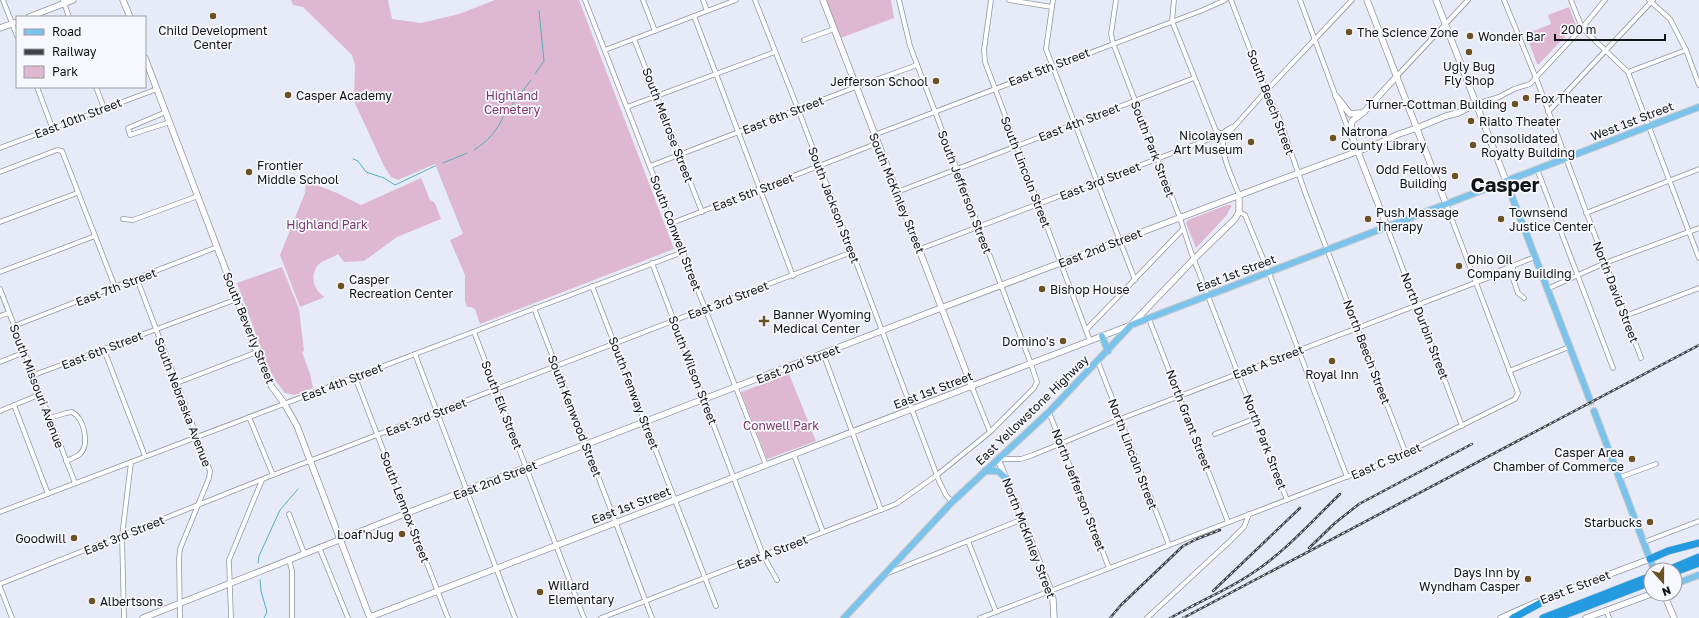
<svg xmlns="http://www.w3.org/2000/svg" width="1699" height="618" viewBox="0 0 1699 618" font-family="'Golos Text',sans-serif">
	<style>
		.green { fill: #deb7d0 }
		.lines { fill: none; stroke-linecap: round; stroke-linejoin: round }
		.stream { stroke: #55afbc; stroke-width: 1 }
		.primary-tunnel { stroke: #c7cbd6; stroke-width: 6; stroke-dasharray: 6 3; stroke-linecap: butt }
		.street-casing { stroke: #9194a0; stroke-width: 5.5 }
		.secondary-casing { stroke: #9194a0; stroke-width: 7 }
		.primary-casing { stroke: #cbcbcc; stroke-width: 8 }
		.highway-casing { stroke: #cbcbcc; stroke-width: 8 }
		.street { stroke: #fff; stroke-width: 4 }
		.secondary { stroke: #fff; stroke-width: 5.5 }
		.primary { stroke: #7cc3ec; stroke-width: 6 }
		.highway { stroke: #249be0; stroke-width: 7 }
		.rail-casing { stroke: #414248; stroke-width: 2.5 }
		.rail { stroke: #f7f8fd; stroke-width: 1; stroke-dasharray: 3; stroke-linecap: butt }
		.poi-dot { fill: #6c5123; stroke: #f7f8fd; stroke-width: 1.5 }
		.labels { text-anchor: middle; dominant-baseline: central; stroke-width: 3.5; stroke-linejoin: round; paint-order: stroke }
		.poi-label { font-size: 12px; fill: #121317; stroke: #f7f8fd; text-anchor: start }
		.street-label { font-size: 12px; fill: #121317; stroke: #f7f8fd }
		.park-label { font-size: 12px; fill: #7d376a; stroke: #f7f8fd }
		.town-label { font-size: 20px; font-weight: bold; fill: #121317; stroke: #f7f8fd }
	</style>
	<rect width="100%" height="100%" fill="#e7ebf8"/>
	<g class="green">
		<polygon points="291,0 388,0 392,19 421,23 459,14 495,0 579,0 674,249 480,324 475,309 471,307 467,307 465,301 465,275 450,240 463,234 435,164 398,180 391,177 384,166 354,101 355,65 352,55 303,7 293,5"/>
		<polygon points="823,0 891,0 894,18 838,39"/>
		<polygon points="1569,7 1576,25 1539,64 1537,64 1526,34 1551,24 1548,15"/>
		<path d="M421 178 430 200 435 203 441 219 397 237 364 261 344 262 338 254C332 258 323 260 318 265 309 276 314 291 325 297L300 307 280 255 305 193 306 181 337 193 361 205Z"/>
		<polygon points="1227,205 1232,205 1226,216 1196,248 1186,223 1188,220"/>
		<polygon points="282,267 299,309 304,351 302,352 310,374 313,388 295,395 285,393 275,380 267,364 237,283"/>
		<polygon points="789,374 816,441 767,459 741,392"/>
	</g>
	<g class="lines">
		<g class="stream">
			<polyline points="535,74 544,61 539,11"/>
			<path d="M474 150C487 142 498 130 503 117L531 80"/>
			<polyline points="353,159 358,161 366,172 384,178 395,185 435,166"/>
			<polyline points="443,163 467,153"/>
			<polyline points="258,563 259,556 280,510 298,489"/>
			<polyline points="260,580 261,591 267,612 264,618"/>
		</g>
		<polyline class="primary-tunnel" points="1590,400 1594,411"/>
		<g class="street-casing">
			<g id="street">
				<polyline points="3,0 17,36"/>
				<polyline points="63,0 69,17"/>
				<polyline points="585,0 766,465"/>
				<polyline points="643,0 655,31"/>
				<polyline points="703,0 707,11"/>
				<polyline points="755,0 798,109 939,481 946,495 952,502"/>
				<polyline points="991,0 984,50 985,62 1090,341"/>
				<polyline points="1009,0 1052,7"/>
				<polyline points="1053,0 1046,49 1135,280"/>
				<polyline points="1116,0 1111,34 1113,43 1180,218 1191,252 1287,500"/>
				<polyline points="1174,0 1172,21 1216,131 1222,134"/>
				<polyline points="1231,0 1266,91 1282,124 1286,138 1306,195 1406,454"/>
				<polyline points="1300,0 1351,137"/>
				<polyline points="1504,0 1536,78 1641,358"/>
				<polyline points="1571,0 1582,28 1628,72 1699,258"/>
				<polyline points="1649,0 1670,19 1686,50 1699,85"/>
				<polyline points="694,16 793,276"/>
				<polyline points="634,39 702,212"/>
				<polyline points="804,40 834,29"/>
				<polyline points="605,50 736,0"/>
				<polyline points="1628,72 1686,50"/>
				<polyline points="1397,76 1468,0"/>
				<polyline points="37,87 52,127"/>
				<polyline points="96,87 104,108"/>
				<polyline points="1476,104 1499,97 1514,89 1530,84 1582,28 1605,0"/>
				<polyline points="627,107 775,52"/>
				<polyline points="166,112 128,128 130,135 170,122"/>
				<polyline points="1548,112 1653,0"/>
				<polyline points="874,135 1203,10 1225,0"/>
				<polyline points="0,148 157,89"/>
				<path d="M1224 155C1214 143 1218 134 1232 127"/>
				<polyline points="650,166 856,87 917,65"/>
				<polyline points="1537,169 1613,368"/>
				<polyline points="0,172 57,150 62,151 115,287"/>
				<polyline points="897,192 1194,78"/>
				<path d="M1239 195C1234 181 1219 153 1224 138L1266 91 1352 0"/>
				<polyline points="1239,212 1245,215 1269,273 1347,477"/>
				<polyline points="1586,213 1699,169"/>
				<polyline points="123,219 133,220 198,196"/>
				<polyline points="0,222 77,193"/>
				<polyline points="672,223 878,143"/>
				<polyline points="1387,227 1462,426"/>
				<polyline points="920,249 1212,138 1216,131"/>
				<polyline points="652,263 763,555 777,580"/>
				<polyline points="1514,265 1511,273 1518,293 1524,298"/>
				<polyline points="0,272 95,236"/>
				<polyline points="1496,275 1511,273"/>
				<polyline points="137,279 210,471 209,478 180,549 179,559 180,618"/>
				<polyline points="592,286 716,606"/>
				<polyline points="0,289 75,483"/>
				<polyline points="1547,289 1605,263 1699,228"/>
				<polyline points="534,308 652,618"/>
				<polyline points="0,316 9,313"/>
				<polyline points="1625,316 1699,288"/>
				<polyline points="1149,319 1228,522"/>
				<polyline points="14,326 217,247"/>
				<polyline points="1086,330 1183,229"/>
				<polyline points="474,332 584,618"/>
				<polyline points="104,350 145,456"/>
				<polyline points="823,353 881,510"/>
				<polyline points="415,354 515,618"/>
				<polyline points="0,362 25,352"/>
				<polyline points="1098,362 1169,545"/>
				<polyline points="1509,371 1569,347"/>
				<polyline points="34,375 237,299"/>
				<polyline points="355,377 448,618"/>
				<polyline points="177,383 257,352"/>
				<polyline points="972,387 990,432"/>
				<polyline points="14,405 48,494"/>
				<polyline points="0,411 41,394"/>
				<polyline points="1049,412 1109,568"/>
				<polyline points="249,417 273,475"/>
				<path d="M50 418 66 413 72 412C84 418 90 444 80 454 77 457 70 459 66 461"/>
				<polyline points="1215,434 1256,418"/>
				<polyline points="794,455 823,532"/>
				<polyline points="998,459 1021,459 1033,455 1120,419 1493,276 1499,271 1535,257"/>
				<polyline points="1618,478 1656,464"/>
				<polyline points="0,512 683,252"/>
				<polyline points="289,514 304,553"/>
				<polyline points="968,541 996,612"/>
				<polyline points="1644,542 1699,521"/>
				<polyline points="319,547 348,618"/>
				<polyline points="289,559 292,571 292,618"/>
				<polyline points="888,573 1023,519"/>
				<polyline points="0,584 273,475 852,252"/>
				<polyline points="0,587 12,618"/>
				<polyline points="1606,610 1609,618"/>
				<polyline points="124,618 122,536 131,462"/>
				<polyline points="231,618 229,560 262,480"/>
				<polyline points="601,618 896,504 937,475 990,432 1034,388 1037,382 1031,364 910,46 899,0"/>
				<polyline points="980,618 1398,457 1515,399 1518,393 1446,204"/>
				<polyline points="1147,618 1230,541 1244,527 1249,514"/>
			</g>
		</g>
		<g class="secondary-casing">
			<g id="secondary">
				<polyline points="123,0 130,17"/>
				<polyline points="823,0 972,387"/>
				<polyline points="1367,0 1446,204"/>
				<polyline points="1436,0 1506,181"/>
				<polyline points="29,17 73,0"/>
				<polyline points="0,28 17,22"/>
				<polyline points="145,58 257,352 272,387 284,403 297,426 370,618"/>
				<polyline points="1336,96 1350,114 1360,113"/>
				<polyline points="1387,227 1353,139 1351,125 1352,121 1364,112 1397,76"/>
				<polyline points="998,459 1051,591 1053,599 1054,618"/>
				<polyline points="1557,594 1650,559"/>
				<polyline points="1664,594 1674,618"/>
				<polyline points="370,617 1131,325 1194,259 1235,219 1239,212 1239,195"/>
				<polyline points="143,618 407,513 941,308 1269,184 1375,145 1399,134 1417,128 1446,116 1458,113 1476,104"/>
				<polyline points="1501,618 1537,602"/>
				<polyline points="1586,618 1651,594"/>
			</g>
		</g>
		<g class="primary-casing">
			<g id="primary">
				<polyline points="1506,181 1590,400"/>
				<polyline points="1102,336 1108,351"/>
				<polyline points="1594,411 1654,570"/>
				<polyline points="985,471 998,471 1007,479"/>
				<polyline points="1675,584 1699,575"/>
				<polyline points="844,618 952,502 1049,412 1131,325 1699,107"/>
			</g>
		</g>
		<g class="highway-casing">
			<g id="highway">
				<polyline points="1650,559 1668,551 1699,543"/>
				<polyline points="1668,570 1699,557"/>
				<polyline points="1675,572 1699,563"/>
				<polyline points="1513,618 1559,593"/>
				<polyline points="1543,618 1651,576"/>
				<polyline points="1557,618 1651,582"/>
			</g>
		</g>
		<use href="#street" class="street"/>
		<use href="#secondary" class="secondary"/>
		<use href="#primary" class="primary"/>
		<use href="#highway" class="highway"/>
		<g class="rail-casing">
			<g id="rail">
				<polyline points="1309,548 1335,523 1359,504 1472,444"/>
				<polyline points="1213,591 1300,508"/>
				<path d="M1191 607C1211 596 1232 587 1251 574 1284 553 1312 521 1340 494"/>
				<polyline points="1110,618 1121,605 1183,546 1197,539 1220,530"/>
				<polyline points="1170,618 1196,604"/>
				<polyline points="1183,618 1699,345"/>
			</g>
		</g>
		<use href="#rail" class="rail"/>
	</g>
	<g class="poi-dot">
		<circle cx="213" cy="16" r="4"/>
		<circle cx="1349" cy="32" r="4"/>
		<circle cx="1470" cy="36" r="4"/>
		<circle cx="1469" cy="52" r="4"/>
		<circle cx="936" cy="81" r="4"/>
		<circle cx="288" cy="95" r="4"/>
		<circle cx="1526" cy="98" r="4"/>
		<circle cx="1515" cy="104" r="4"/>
		<circle cx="1471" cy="121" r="4"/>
		<circle cx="1333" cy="138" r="4"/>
		<circle cx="1251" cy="142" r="4"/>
		<circle cx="1473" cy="145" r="4"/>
		<circle cx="249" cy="172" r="4"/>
		<circle cx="1455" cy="176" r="4"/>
		<circle cx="1368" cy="219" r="4"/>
		<circle cx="1501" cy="219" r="4"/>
		<circle cx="1459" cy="266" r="4"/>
		<circle cx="341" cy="286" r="4"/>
		<circle cx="1042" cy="289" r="4"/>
		<path d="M762 315h4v4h4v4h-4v4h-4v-4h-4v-4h4z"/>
		<circle cx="1063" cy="341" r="4"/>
		<circle cx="1332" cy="361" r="4"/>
		<circle cx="1632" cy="459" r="4"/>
		<circle cx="1650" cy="522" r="4"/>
		<circle cx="402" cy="534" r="4"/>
		<circle cx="74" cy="538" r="4"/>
		<circle cx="1528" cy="579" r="4"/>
		<circle cx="540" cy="592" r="4"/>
		<circle cx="92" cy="601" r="4"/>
	</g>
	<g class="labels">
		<g class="poi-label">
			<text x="213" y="30" text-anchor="middle">Child Development<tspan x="213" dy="14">Center</tspan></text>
			<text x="1357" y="32">The Science Zone</text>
			<text x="1478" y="36">Wonder Bar</text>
			<text x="1469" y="66" text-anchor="middle">Ugly Bug<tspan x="1469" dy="14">Fly Shop</tspan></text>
			<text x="928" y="81" text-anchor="end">Jefferson School</text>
			<text x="296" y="95">Casper Academy</text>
			<text x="1534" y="98">Fox Theater</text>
			<text x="1507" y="104" text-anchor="end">Turner-Cottman Building</text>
			<text x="1479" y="121">Rialto Theater</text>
			<text x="1341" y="131">Natrona<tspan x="1341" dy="14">County Library</tspan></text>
			<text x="1243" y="135" text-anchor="end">Nicolaysen<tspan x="1243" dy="14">Art Museum</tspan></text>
			<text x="1481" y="138">Consolidated<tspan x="1481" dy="14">Royalty Building</tspan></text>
			<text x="257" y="165">Frontier<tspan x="257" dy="14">Middle School</tspan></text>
			<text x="1447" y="169" text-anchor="end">Odd Fellows<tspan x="1447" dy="14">Building</tspan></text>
			<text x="1376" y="212">Push Massage<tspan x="1376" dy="14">Therapy</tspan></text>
			<text x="1509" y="212">Townsend<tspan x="1509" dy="14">Justice Center</tspan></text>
			<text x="1467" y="259">Ohio Oil<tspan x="1467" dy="14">Company Building</tspan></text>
			<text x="349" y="279">Casper<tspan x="349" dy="14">Recreation Center</tspan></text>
			<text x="1050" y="289">Bishop House</text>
			<text x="773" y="314">Banner Wyoming<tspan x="773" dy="14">Medical Center</tspan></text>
			<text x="1055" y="341" text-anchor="end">Domino's</text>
			<text x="1332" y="374" text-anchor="middle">Royal Inn</text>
			<text x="1624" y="452" text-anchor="end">Casper Area<tspan x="1624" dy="14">Chamber of Commerce</tspan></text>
			<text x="1642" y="522" text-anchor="end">Starbucks</text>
			<text x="394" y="534" text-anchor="end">Loaf'nJug</text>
			<text x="66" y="538" text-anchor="end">Goodwill</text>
			<text x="1520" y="572" text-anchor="end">Days Inn by<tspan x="1520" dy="14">Wyndham Casper</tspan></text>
			<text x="548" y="585">Willard<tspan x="548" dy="14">Elementary</tspan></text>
			<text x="100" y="601">Albertsons</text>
		</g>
		<g class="street-label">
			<text transform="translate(1049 67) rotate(-21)">East 5th Street</text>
			<text transform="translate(1271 102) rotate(69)">South Beech Street</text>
			<text transform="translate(783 115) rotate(-21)">East 6th Street</text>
			<text transform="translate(78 118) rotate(-21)">East 10th Street</text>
			<text transform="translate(1632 121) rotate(-21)">West 1st Street</text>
			<text transform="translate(1079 122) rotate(-21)">East 4th Street</text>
			<text transform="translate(668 125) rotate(69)">South Melrose Street</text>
			<text transform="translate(1153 149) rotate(69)">South Park Street</text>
			<text transform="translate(1026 172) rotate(69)">South Lincoln Street</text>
			<text transform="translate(1100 181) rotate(-21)">East 3rd Street</text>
			<text transform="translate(753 192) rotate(-21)">East 5th Street</text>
			<text transform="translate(965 192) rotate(69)">South Jefferson Street</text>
			<text transform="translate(897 193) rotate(68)">South McKinley Street</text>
			<text transform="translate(834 205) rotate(69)">South Jackson Street</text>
			<text transform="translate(676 233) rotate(69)">South Conwell Street</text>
			<text transform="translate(1100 248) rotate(-21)">East 2nd Street</text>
			<text transform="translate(1236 273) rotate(-21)">East 1st Street</text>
			<text transform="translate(116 287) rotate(-21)">East 7th Street</text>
			<text transform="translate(1616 292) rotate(69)">North David Street</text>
			<text transform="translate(728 300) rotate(-21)">East 3rd Street</text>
			<text transform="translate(1425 326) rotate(69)">North Durbin Street</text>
			<text transform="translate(249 328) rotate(68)">South Beverly Street</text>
			<text transform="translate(102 350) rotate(-21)">East 6th Street</text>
			<text transform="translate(1367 352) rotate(69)">North Beech Street</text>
			<text transform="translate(1268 362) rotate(-21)">East A Street</text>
			<text transform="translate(798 364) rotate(-21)">East 2nd Street</text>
			<text transform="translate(693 370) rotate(69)">South Wilson Street</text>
			<text transform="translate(342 382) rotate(-21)">East 4th Street</text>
			<text transform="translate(37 386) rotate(69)">South Missouri Avenue</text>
			<text transform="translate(933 390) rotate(-21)">East 1st Street</text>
			<text transform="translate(634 393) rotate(69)">South Fenway Street</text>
			<text transform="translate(183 402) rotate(69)">South Nebraska Avenue</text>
			<text transform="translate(502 405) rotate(69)">South Elk Street</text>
			<text transform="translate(1032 410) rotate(-44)">East Yellowstone Highway</text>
			<text transform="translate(575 416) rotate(69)">South Kenwood Street</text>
			<text transform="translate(426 417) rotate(-21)">East 3rd Street</text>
			<text transform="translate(1189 420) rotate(69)">North Grant Street</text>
			<text transform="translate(1265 442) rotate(69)">North Park Street</text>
			<text transform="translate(1133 454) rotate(69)">North Lincoln Street</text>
			<text transform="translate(1386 461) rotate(-23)">East C Street</text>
			<text transform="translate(495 480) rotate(-21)">East 2nd Street</text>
			<text transform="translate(1079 490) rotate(69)">North Jefferson Street</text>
			<text transform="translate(631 505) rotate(-21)">East 1st Street</text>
			<text transform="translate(405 507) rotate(69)">South Lennox Street</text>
			<text transform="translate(124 535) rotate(-22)">East 3rd Street</text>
			<text transform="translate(1029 538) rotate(69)">North McKinley Street</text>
			<text transform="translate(772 552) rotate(-21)">East A Street</text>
			<text transform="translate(1575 587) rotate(-21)">East E Street</text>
		</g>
		<g class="park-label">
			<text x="512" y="95">Highland<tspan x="512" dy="14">Cemetery</tspan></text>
			<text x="327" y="224">Highland Park</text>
			<text x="781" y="425">Conwell Park</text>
		</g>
		<g class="town-label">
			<text x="1505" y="184">Casper</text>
		</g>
	</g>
	<rect x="16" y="16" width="130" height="72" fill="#f7f8fd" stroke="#9b9ca1"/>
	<rect x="24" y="29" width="20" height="6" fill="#7cc3ec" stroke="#9b9ca1"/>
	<text x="52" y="36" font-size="12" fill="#121317">Road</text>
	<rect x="24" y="49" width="20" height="6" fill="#414248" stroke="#9b9ca1"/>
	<text x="52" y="56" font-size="12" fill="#121317">Railway</text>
	<rect x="24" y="66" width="20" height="12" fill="#deb7d0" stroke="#9b9ca1"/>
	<text x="52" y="76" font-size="12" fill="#121317">Park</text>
	<g transform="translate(1663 582) rotate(159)"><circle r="19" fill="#f7f8fd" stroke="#9b9ca1"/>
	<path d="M0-3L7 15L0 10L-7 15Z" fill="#6c5123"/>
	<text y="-6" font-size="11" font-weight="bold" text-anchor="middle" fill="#121317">N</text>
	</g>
	<path d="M1555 34v6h110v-6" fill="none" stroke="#121317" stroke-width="2"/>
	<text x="1561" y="34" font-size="12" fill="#121317" stroke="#f7f8fd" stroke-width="3" paint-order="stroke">200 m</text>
</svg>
